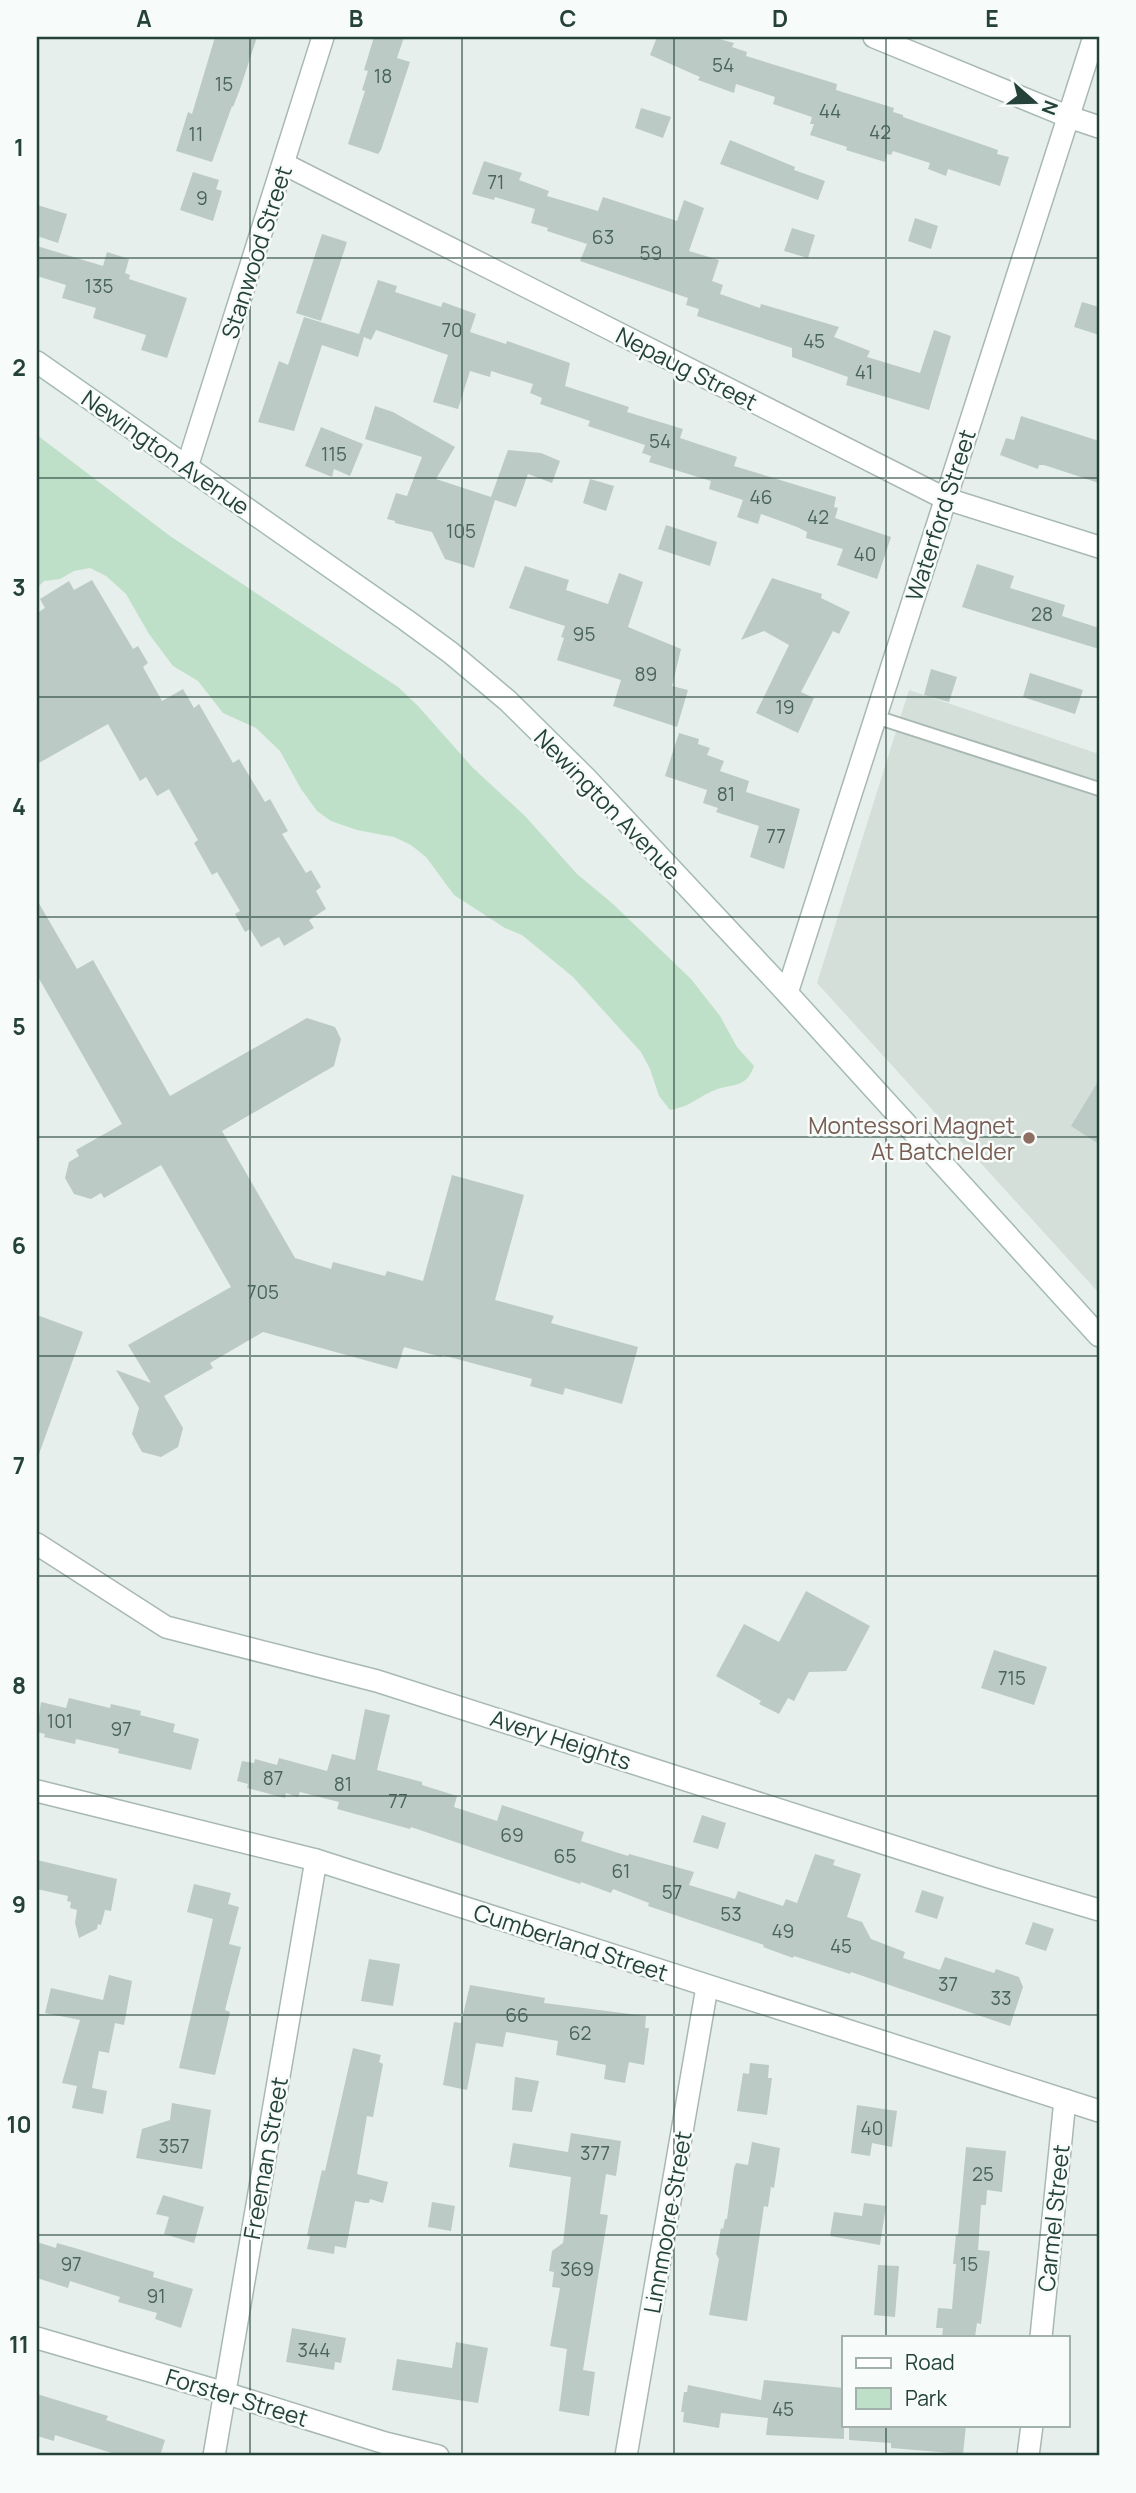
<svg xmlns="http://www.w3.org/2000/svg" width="1136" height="2493" viewBox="0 0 1136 2493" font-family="Manrope,sans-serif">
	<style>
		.built { fill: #d4dfda }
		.green { fill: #bfe0c8 }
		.building { fill: #bbcac4 }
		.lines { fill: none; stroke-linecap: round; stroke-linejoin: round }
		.service-casing { stroke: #a8b8b2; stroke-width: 16 }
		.minor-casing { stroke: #a8b8b2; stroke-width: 24 }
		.secondary-casing { stroke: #a4bbb3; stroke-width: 24 }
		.service { stroke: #fff; stroke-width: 12 }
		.minor { stroke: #fff; stroke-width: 21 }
		.secondary { stroke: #fff; stroke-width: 21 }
		.grid { fill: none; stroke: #24423a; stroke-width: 2; stroke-opacity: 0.55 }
		.education-dot { fill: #8d6e63; stroke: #f7fbf9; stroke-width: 2.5 }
		.labels { text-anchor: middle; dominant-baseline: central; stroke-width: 5; stroke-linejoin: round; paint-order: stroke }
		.number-label { font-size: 19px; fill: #4a645c }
		.street-label { font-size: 23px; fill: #24423a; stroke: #f7fbf9 }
		.education-label { font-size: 23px; fill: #785e54; stroke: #f7fbf9; text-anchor: end }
		.neatline { fill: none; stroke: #24423a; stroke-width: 2.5 }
		.grid-label { font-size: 23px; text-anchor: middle; font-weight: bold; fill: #24423a }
	</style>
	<rect width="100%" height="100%" fill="#e6efeb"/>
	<polygon class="built" points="909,690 1099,754 1099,1293 817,983"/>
	<path class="green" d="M37 435 170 536 398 687 418 706 473 768 525 816 577 874 613 904 691 979 720 1016 737 1047 754 1066C746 1089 733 1083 715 1090 695 1098 693 1106 670 1110L659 1096 650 1069 641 1052 573 977 522 935 505 928 454 895 426 857 411 845 394 837 357 830 331 821 317 811 301 789 280 751 256 728 223 713 198 681 173 666 149 634 126 594 106 576 90 568 74 571 60 579 44 581 37 588Z"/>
	<g class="building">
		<polygon points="215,37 257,37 240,89 233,107 232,106 212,162 176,151 188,112 192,114"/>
		<polygon points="374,37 404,37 397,58 410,62 381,150 378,154 348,144 365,91 362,90 368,71 364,70"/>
		<polygon points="657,37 712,37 734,43 732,47 747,52 746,56 837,84 836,90 894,108 893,112 903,115 903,117 998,150 997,154 1009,157 1000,186 948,169 946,176 928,169 930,163 893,151 891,155 887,154 885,162 846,150 847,147 810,135 814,124 810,124 812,117 773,104 775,97 736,84 734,93 698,80 700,77 650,55"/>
		<polygon points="641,108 671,117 663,138 635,128"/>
		<polygon points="730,140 795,167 794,170 825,181 818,200 720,164"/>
		<polygon points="484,161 522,173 519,180 549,191 547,196 598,211 603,197 677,221 684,200 704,208 689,251 719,260 712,281 723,285 720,294 760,308 761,304 839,327 834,337 870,351 867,357 920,373 934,330 951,336 929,410 846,385 848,377 792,357 792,348 697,316 699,309 686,305 688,298 580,261 587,244 547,231 548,228 531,223 535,209 495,197 494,200 472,194"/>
		<polygon points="193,172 219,180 216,189 222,191 213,221 180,210"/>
		<polygon points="37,205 67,214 58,243 37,236"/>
		<polygon points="915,218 938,226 931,249 908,241"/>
		<polygon points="792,228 815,235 808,258 784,251"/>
		<polygon points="322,234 347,242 321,321 296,313"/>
		<polygon points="37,246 103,266 107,252 129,259 125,273 130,275 129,279 187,298 167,358 141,350 146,335 93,318 96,308 62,298 66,285 37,276"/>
		<polygon points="378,280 397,286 395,292 441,307 443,302 476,314 470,332 506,344 507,341 570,363 565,386 629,407 627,412 683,429 680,438 737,457 734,466 836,497 834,507 838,508 835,518 891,537 877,579 837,565 843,549 806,538 807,532 797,527 761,514 758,524 737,517 743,500 709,489 711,481 649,462 651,456 642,453 645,445 588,426 590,421 540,404 542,398 530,393 533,384 491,371 490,377 470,371 458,409 433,402 448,355 376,330 371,340 364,337 358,357 322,345 294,431 258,422 279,361 288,365 304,317 359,334"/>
		<polygon points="1082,302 1099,307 1099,335 1074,327"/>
		<polygon points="375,406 393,412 455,447 436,479 491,497 508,450 541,453 560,461 552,483 528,474 516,507 495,500 474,568 445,559 432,532 395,523 395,521 387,519 396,493 407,496 422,457 365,439"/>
		<polygon points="1021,416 1099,441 1099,483 1044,465 1039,465 1038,469 1000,455 1006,438 1014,440"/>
		<polygon points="321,427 363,444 350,476 334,469 332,477 305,466"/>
		<polygon points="590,479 614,486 606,511 583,503"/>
		<polygon points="666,525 717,542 710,566 658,549"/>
		<polygon points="977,564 1014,576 1010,588 1065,605 1062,616 1099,628 1099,649 962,607"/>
		<polygon points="525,566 569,580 566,590 608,604 619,573 643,582 628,627 681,649 672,686 688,690 677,727 613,706 621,680 557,660 564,638 561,637 565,626 509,608"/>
		<polygon points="772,578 822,594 821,598 850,612 839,634 833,631 801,692 814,698 798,733 756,713 789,645 764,631 741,640"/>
		<polygon points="92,580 133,649 138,646 148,663 143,667 162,701 183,689 194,708 199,704 233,763 239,759 265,802 270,799 288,831 282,834 306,873 311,870 321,887 316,891 326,909 309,920 314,928 284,946 279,937 261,947 250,929 245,932 235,914 240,911 217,872 212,875 194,843 198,840 169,789 157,796 146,777 140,781 108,724 37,764 37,613 45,608 40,599 69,581 74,590"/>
		<polygon points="931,669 957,677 949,702 924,695"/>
		<polygon points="1030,673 1083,690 1075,714 1023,697"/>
		<polygon points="679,733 699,739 698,744 710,748 707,755 724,761 720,771 749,781 746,792 800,809 784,869 750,857 759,826 716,812 718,808 703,803 707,790 665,776"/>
		<polygon points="37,900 77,969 93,960 170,1096 307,1018 335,1027 341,1039 334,1066 222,1131 295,1258 331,1269 333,1262 385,1276 387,1271 423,1281 452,1175 524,1195 495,1300 554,1316 551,1323 638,1347 622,1404 565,1388 563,1395 530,1386 532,1379 442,1355 442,1357 404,1347 397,1369 263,1332 210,1363 213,1368 164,1396 183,1428 178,1447 161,1457 142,1452 132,1434 139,1408 116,1370 151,1383 128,1345 231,1287 161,1165 104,1198 101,1193 91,1199 74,1194 65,1178 69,1162 79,1156 76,1150 122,1124 37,975"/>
		<polygon points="1099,1080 1099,1144 1071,1126"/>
		<polygon points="37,1315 83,1332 39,1454 37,1454"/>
		<polygon points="806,1591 870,1626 846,1671 809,1672 794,1701 788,1698 779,1714 759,1704 761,1701 716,1676 744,1624 779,1642"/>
		<polygon points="994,1650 1047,1667 1034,1705 981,1688"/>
		<polygon points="69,1698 110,1708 111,1704 141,1711 140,1715 175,1724 173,1732 199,1739 191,1770 118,1753 119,1749 76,1739 75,1744 44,1737 45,1734 37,1732 41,1702 66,1708"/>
		<polygon points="365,1709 390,1715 377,1770 422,1782 422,1785 457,1796 454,1807 497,1821 502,1805 584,1832 581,1841 628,1856 629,1854 694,1872 689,1885 735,1899 738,1891 783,1906 786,1899 797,1903 815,1854 835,1860 833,1865 861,1874 847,1917 862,1922 871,1939 905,1952 903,1958 940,1970 945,1957 994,1973 996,1969 1019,1977 1023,1987 1010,2026 851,1972 850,1974 794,1956 793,1958 763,1947 764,1945 648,1906 649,1903 613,1889 611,1893 581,1882 580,1884 411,1827 410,1829 337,1809 339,1802 300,1792 298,1797 286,1793 285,1798 247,1788 248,1784 237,1781 242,1761 254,1763 255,1759 277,1765 279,1758 327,1771 332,1754 355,1760"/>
		<polygon points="702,1815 726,1823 718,1849 693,1842"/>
		<polygon points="37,1860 117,1879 111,1911 105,1910 101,1925 98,1924 97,1929 79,1938 75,1923 77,1910 70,1908 71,1902 67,1901 68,1896 37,1889"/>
		<polygon points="194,1884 231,1893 228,1904 239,1907 229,1944 241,1947 225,2010 230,2012 215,2075 179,2068 213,1919 187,1912"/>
		<polygon points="922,1890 944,1897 937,1919 915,1912"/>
		<polygon points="1033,1922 1054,1929 1046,1951 1025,1944"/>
		<polygon points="369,1959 400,1964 393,2006 361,2001"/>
		<polygon points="109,1975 132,1981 124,2025 115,2023 109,2053 99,2051 92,2088 107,2091 103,2114 72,2108 77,2086 62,2083 80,2020 45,2013 51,1988 103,2000"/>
		<polygon points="470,1985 545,1998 544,2003 646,2016 645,2028 649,2028 644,2065 629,2062 625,2083 604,2079 606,2065 556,2055 558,2041 506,2032 503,2047 476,2043 467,2090 443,2085 454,2022 461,2023"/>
		<polygon points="353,2048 381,2055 379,2062 383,2064 373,2117 367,2116 357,2174 388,2182 383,2203 370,2199 369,2203 365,2203 355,2201 346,2248 335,2246 334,2254 307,2249 310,2236 307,2235 322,2170 325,2171"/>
		<polygon points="750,2063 769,2065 768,2078 772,2078 767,2115 737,2111 743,2073 749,2074"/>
		<polygon points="515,2077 539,2081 532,2112 512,2110"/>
		<polygon points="172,2103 211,2110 202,2169 136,2158 142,2129 170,2120"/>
		<polygon points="857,2105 897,2111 892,2147 872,2143 870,2156 851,2153"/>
		<polygon points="571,2133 621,2141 616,2176 606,2174 600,2214 608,2215 583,2370 595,2372 589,2416 559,2411 567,2349 550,2346 560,2288 552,2287 554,2272 549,2271 552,2251 563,2243 571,2177 509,2167 513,2143 568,2152"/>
		<polygon points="752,2142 780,2148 774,2188 771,2187 768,2207 764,2206 747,2321 709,2315 719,2259 716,2254 721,2228 723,2229 725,2219 727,2219 734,2168 736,2163 748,2165"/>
		<polygon points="966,2147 1006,2151 1002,2192 987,2190 986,2205 981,2205 978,2250 990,2251 981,2324 977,2323 975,2337 942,2337 943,2328 936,2328 938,2308 952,2309 956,2264 953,2264 956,2235 958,2235"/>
		<polygon points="163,2195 204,2207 194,2243 164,2234 169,2217 156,2214"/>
		<polygon points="432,2202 455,2206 451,2231 428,2227"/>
		<polygon points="864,2203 886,2206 880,2245 830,2236 834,2212 862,2216"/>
		<polygon points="37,2242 56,2248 57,2243 78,2249 154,2272 153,2277 193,2289 181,2328 155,2319 157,2313 118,2302 120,2297 70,2281 68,2288 37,2278"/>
		<polygon points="878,2265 899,2266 895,2317 874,2315"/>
		<polygon points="292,2328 346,2338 341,2363 335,2362 334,2370 286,2362"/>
		<polygon points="456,2342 488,2348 478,2403 392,2390 397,2359 452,2368"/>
		<polygon points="764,2380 844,2388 844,2439 766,2435 768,2418 721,2413 719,2428 683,2422 684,2412 681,2412 684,2392 687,2392 688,2385 761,2400"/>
		<polygon points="37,2394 108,2416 106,2420 165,2440 160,2456 121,2456 55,2435 54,2441 37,2436"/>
		<polygon points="849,2425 966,2425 963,2454 891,2448 891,2443 849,2440"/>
	</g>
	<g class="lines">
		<g class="service-casing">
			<polyline id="service" points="876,717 1099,789"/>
		</g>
		<g class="minor-casing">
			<g id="minor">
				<polyline points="874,37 1069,117 1099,127"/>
				<polyline points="284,164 944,498 1099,547"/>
				<polyline points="187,467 323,37"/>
				<polyline points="787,993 1094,37"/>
				<polyline points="37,1544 166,1627 377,1681 992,1878 1099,1910"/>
				<polyline points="37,1791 316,1860 1099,2111"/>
				<polyline points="1041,2337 1065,2100"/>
				<polyline points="37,2338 225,2393 385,2443 438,2456"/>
				<polyline points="214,2456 316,1860"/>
				<polyline points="626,2456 707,1987"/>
				<polyline points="1028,2456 1032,2425"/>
			</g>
		</g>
		<g class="secondary-casing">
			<polyline id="secondary" points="37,362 406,620 451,653 508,701 585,777 787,993 1099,1336"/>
		</g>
		<use href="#service" class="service"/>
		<use href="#minor" class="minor"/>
		<use href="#secondary" class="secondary"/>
	</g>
	<path class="grid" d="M250 37V2456M462 37V2456M674 37V2456M886 37V2337M37 258H1099M37 478H1099M37 697H1099M37 917H1099M37 1137H1099M37 1356H1099M37 1576H1099M37 1796H1099M37 2015H1099M37 2235H1099M886 2425V2456"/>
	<circle class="education-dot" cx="1029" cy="1138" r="7"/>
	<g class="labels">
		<g class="number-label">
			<text x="723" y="65">54</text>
			<text x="383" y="76">18</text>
			<text x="224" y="84">15</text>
			<text x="830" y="111">44</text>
			<text x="880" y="132">42</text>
			<text x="196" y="134">11</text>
			<text x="496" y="182">71</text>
			<text x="202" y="198">9</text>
			<text x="603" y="237">63</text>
			<text x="651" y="253">59</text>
			<text x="99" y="286">135</text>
			<text x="452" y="330">70</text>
			<text x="814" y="341">45</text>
			<text x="864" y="372">41</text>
			<text x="660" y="441">54</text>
			<text x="334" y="454">115</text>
			<text x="761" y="497">46</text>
			<text x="818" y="517">42</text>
			<text x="461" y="531">105</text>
			<text x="865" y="554">40</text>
			<text x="1042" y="614">28</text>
			<text x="584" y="634">95</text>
			<text x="646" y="674">89</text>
			<text x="785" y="707">19</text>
			<text x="726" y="794">81</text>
			<text x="776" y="836">77</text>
			<text x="263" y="1292">705</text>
			<text x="1012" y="1678">715</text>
			<text x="60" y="1721">101</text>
			<text x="121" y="1729">97</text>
			<text x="273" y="1778">87</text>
			<text x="343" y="1784">81</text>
			<text x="398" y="1801">77</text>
			<text x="512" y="1835">69</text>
			<text x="565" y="1856">65</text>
			<text x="621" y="1871">61</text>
			<text x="672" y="1892">57</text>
			<text x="731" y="1914">53</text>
			<text x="783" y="1931">49</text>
			<text x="841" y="1946">45</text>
			<text x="948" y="1984">37</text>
			<text x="1001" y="1998">33</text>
			<text x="517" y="2015">66</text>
			<text x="580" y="2033">62</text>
			<text x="872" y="2128">40</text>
			<text x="174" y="2146">357</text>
			<text x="595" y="2153">377</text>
			<text x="983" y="2174">25</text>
			<text x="71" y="2264">97</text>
			<text x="969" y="2264">15</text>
			<text x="577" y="2269">369</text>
			<text x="156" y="2296">91</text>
			<text x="314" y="2350">344</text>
			<text x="783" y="2409">45</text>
		</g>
		<g class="street-label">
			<text transform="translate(256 252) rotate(-72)">Stanwood Street</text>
			<text transform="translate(687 368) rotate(27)">Nepaug Street</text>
			<text transform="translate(166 452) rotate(35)">Newington Avenue</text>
			<text transform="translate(940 515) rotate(-72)">Waterford Street</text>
			<text transform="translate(608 804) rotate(46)">Newington Avenue</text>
			<text transform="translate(561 1739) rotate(18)">Avery Heights</text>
			<text transform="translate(571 1942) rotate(18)">Cumberland Street</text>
			<text transform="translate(265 2158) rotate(-80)">Freeman Street</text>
			<text transform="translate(1053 2218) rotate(-84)">Carmel Street</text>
			<text transform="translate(667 2222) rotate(-80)">Linnmoore Street</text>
			<text transform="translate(237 2397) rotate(17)">Forster Street</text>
		</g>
		<g class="education-label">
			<text x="1015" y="1125">Montessori Magnet<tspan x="1015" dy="26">At Batchelder</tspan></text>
		</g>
	</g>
	<rect width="1136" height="2493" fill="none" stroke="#f7fbf9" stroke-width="77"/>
	<rect x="842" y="2336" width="228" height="91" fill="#f7fbf9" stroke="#a3b1ad" stroke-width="2"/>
	<rect x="856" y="2358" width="35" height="10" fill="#ffffff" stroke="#a3b1ad" stroke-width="2"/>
	<text x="905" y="2370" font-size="21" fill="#24423a">Road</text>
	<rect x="856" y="2388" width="35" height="21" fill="#bfe0c8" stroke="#a3b1ad" stroke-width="2"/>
	<text x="905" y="2406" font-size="21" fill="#24423a">Park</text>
	<g transform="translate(1034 102) rotate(110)" stroke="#f7fbf9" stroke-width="5" paint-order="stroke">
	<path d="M0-5L12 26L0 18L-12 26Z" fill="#24423a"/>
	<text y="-10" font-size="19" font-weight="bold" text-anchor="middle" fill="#24423a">N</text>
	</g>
	<rect x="38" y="38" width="1060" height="2416" class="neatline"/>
	<g class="grid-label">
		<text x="144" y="27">A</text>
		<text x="356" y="27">B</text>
		<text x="568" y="27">C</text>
		<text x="780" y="27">D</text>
		<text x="992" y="27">E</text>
		<text x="19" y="156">1</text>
		<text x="19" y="376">2</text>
		<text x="19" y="596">3</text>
		<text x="19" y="815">4</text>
		<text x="19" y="1035">5</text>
		<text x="19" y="1254">6</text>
		<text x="19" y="1474">7</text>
		<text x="19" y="1694">8</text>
		<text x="19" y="1913">9</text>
		<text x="19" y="2133">10</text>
		<text x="19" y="2353">11</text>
	</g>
</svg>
